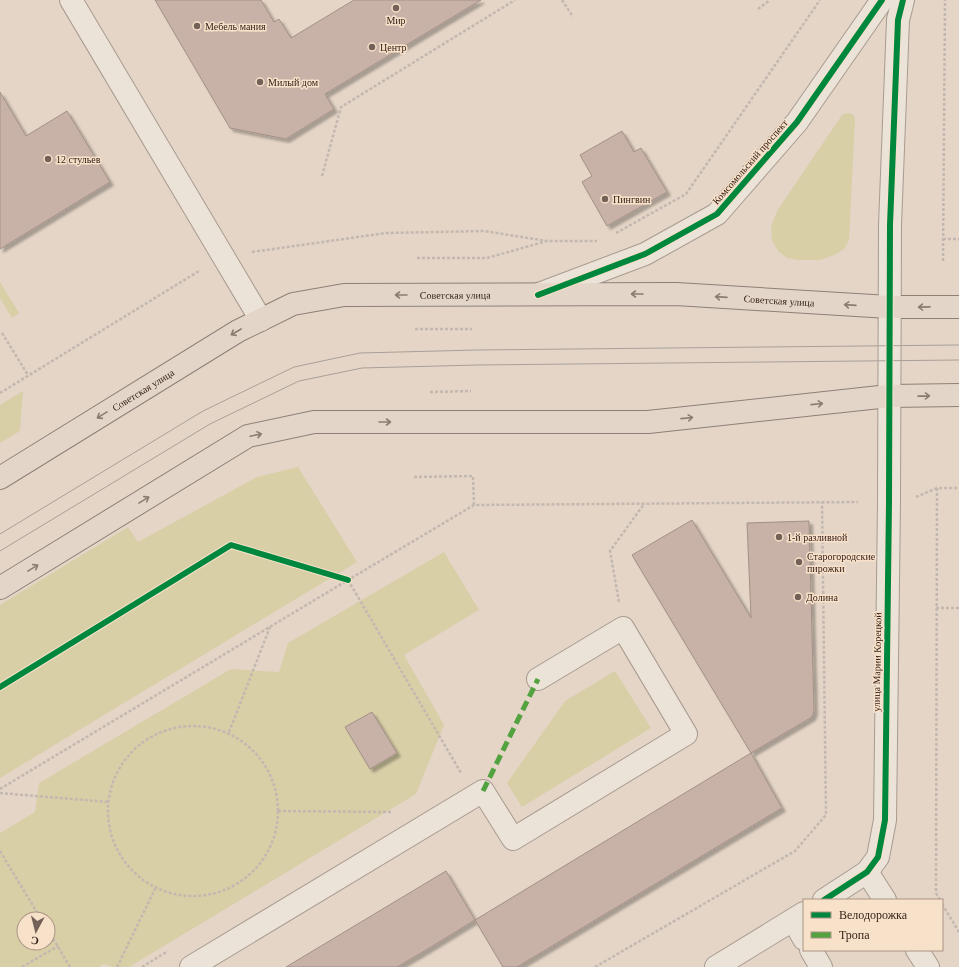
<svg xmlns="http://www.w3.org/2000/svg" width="959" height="967" viewBox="0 0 959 967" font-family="'Times New Roman',serif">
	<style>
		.green { fill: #d8cfa7; fill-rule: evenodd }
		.building { fill: #c8b2a7; stroke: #a39086; filter: url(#shadow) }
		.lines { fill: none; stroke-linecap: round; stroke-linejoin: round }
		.minor-casing { stroke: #a89b90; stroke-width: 24 }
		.major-casing { stroke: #8d8077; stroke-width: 24 }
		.path { stroke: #c3b8b0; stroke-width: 2.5; stroke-dasharray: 3 2; stroke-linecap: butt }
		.minor { stroke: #ebe2d8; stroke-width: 22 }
		.major { stroke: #e3d6c9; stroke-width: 22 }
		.tram { stroke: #a9a099; stroke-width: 1 }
		.quiet { stroke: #53a240; stroke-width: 5; stroke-dasharray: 10 5; stroke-linecap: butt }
		.cycleway-casing { stroke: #f8e1c9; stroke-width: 8 }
		.cycleway { stroke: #00873e; stroke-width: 6 }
		.oneway { stroke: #8c7c71 }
		.poi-dot { fill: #736056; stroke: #f8e1c9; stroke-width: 1.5 }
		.labels { text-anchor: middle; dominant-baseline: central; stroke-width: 3; stroke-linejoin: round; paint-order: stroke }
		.poi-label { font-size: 10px; fill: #362119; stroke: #f8e1c9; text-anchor: start }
		.street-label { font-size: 10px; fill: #362119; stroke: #f8e1c9 }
	</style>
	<defs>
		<filter id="shadow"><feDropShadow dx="3.5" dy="3.5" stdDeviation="1" flood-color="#0004"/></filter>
	</defs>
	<rect width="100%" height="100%" fill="#e4d5c6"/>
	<g class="green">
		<polygon points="847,113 853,114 855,119 849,240 844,249 834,255 820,260 798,260 787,258 778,251 772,240 771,227 777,211 842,115"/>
		<polygon points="0,282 19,313 12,318 0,298"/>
		<polygon points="23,391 20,431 0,443 0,405"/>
		<polygon points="298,467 357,562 0,778 0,605 128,527 138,542 257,477"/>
		<path d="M444 552 479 610 404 655 444 725 416 794 129 967H113L104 964 99 967H0V833L35 812 39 783 231 669 279 672 288 643ZM24 919H48V943H24Z"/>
		<polygon points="615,671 651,728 522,807 507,783 565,701"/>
	</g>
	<g class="building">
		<polygon points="155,0 261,0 274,22 279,19 291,38 354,0 481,0 325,94 334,109 286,139 230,128"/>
		<polygon points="0,92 26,136 67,111 110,182 0,249"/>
		<polygon points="622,131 634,152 641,148 667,192 607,226 582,182 592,176 580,155"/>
		<polygon points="692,520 751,618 747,523 809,521 814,711 812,717 751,753 632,555"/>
		<polygon points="372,712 397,753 370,769 345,727"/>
		<polygon points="751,753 782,808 517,967 503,967 475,920"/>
		<polygon points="446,871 475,920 426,950 397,967 286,967"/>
	</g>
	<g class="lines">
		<g class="minor-casing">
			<g id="minor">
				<polyline points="71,0 261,320"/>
				<polyline points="539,294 645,254 717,214 797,122 882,0"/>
				<polyline points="867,872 885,900"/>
				<polyline points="824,900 867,872 878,857 885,820 889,502 890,225 898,20 903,0"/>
				<polyline points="793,920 804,939"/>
				<polyline points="811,950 821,967"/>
				<polyline points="917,950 928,967"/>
				<polyline points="191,967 483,791 513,839 686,734 623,628 538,679"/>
				<polyline points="716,967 804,913"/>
			</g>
		</g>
		<g class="major-casing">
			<g id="major">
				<path id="s1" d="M0 478 238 331 293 304 344 295 676 294 889 307H959"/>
				<polyline points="0,588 248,436 314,422 648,422 889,396 959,395"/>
			</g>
		</g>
		<g class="path">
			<polyline points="562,0 573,17"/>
			<polyline points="758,9 770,0"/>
			<polyline points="322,176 341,107 515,0"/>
			<polyline points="616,233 686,194 820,0"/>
			<polyline points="943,239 959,239"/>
			<polyline points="252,252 386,233 484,231 547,241"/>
			<polyline points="417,258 487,258 547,241 597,241"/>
			<polyline points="943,261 945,0"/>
			<polyline points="415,329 472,329"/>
			<polyline points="2,333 28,375"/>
			<polyline points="430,392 471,391"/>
			<polyline points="0,393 199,271"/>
			<polyline points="414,477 473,476 474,505"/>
			<polyline points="937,488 936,893 940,900"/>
			<polyline points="916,497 937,488 959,488"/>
			<polyline points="348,580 461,773"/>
			<polyline points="619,602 610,551 644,504"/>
			<polyline points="936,608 959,608"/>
			<circle cx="193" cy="811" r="85"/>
			<polyline points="229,732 270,627"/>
			<polyline points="0,789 348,580 474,505 858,502"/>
			<polyline points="0,793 109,802"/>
			<polyline points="278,811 392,812"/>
			<polyline points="0,851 41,919"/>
			<polyline points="942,904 959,932"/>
			<polyline points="48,930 70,967"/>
			<polyline points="22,967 58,946"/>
			<polyline points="117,967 156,887"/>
			<polyline points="142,967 168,951"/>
			<polyline points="595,967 795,851 826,815 822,502"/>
		</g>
		<use href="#minor" class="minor"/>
		<use href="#major" class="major"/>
		<g class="tram">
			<polyline points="0,534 203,411 294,367 360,353 477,350 959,345"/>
			<polyline points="0,551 210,424 299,381 362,368 477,365 959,360"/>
		</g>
		<polyline class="quiet" points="483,791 538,679"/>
		<g class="cycleway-casing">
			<g id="cycleway">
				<polyline points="538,295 645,254 717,214 797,122 882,0"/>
				<polyline points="0,687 231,545 348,580"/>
				<polyline points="824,900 867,872 878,857 885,820 889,502 890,225 898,20 903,0"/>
			</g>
		</g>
		<use href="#cycleway" class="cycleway"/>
	</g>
	<defs><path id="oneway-shaft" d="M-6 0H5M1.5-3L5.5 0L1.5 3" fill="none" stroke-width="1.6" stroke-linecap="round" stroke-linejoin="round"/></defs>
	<g class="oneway">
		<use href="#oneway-shaft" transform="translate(637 294) rotate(180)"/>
		<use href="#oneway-shaft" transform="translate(401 295) rotate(180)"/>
		<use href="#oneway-shaft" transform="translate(721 297) rotate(-176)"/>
		<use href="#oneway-shaft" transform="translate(850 305) rotate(-176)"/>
		<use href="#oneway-shaft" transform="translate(924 307) rotate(179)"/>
		<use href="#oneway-shaft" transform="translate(236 332) rotate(150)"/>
		<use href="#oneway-shaft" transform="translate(924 396) rotate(-1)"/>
		<use href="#oneway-shaft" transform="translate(817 404) rotate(-6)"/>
		<use href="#oneway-shaft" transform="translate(102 415) rotate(148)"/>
		<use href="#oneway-shaft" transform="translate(687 418) rotate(-6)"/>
		<use href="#oneway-shaft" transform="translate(385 422)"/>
		<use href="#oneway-shaft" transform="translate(256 435) rotate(-12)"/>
		<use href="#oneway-shaft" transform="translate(144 500) rotate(-31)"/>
		<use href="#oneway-shaft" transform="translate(33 568) rotate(-31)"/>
	</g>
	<g class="poi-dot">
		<circle cx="396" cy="8" r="4"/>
		<circle cx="197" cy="26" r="4"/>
		<circle cx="372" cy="47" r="4"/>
		<circle cx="260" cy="82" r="4"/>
		<circle cx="48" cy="159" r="4"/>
		<circle cx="605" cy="199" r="4"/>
		<circle cx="779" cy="537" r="4"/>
		<circle cx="799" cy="562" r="4"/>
		<circle cx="798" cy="597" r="4"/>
	</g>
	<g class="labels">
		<g class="poi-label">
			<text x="396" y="20" text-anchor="middle">Мир</text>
			<text x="205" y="26">Мебель мания</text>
			<text x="380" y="47">Центр</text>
			<text x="268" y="82">Милый дом</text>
			<text x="56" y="159">12 стульев</text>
			<text x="613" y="199">Пингвин</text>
			<text x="787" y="537">1-й разливной</text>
			<text x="807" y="556">Старогородские<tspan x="807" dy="12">пирожки</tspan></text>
			<text x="806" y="597">Долина</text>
		</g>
		<g class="street-label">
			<text transform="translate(750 162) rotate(-49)">Комсомольский проспект</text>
			<text stroke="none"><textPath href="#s1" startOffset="504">Советская улица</textPath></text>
			<text stroke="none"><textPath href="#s1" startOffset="828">Советская улица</textPath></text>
			<text stroke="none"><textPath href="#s1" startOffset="168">Советская улица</textPath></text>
			<text transform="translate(877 662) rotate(-89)">улица Марии Корецкой</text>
		</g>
	</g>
	<rect x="803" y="899" width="140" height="52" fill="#f8e1c9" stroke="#aa9483"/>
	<rect x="811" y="912" width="20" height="6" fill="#00873e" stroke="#aa9483"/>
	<text x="839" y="919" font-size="12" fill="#362119">Велодорожка</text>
	<rect x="811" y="932" width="20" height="6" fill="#53a240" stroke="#aa9483"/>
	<text x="839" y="939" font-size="12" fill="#362119">Тропа</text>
	<g transform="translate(36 931) rotate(187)"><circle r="19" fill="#f8e1c9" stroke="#aa9483"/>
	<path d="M0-3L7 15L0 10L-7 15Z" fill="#736056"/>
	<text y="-6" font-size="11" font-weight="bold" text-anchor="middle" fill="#362119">С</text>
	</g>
</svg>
